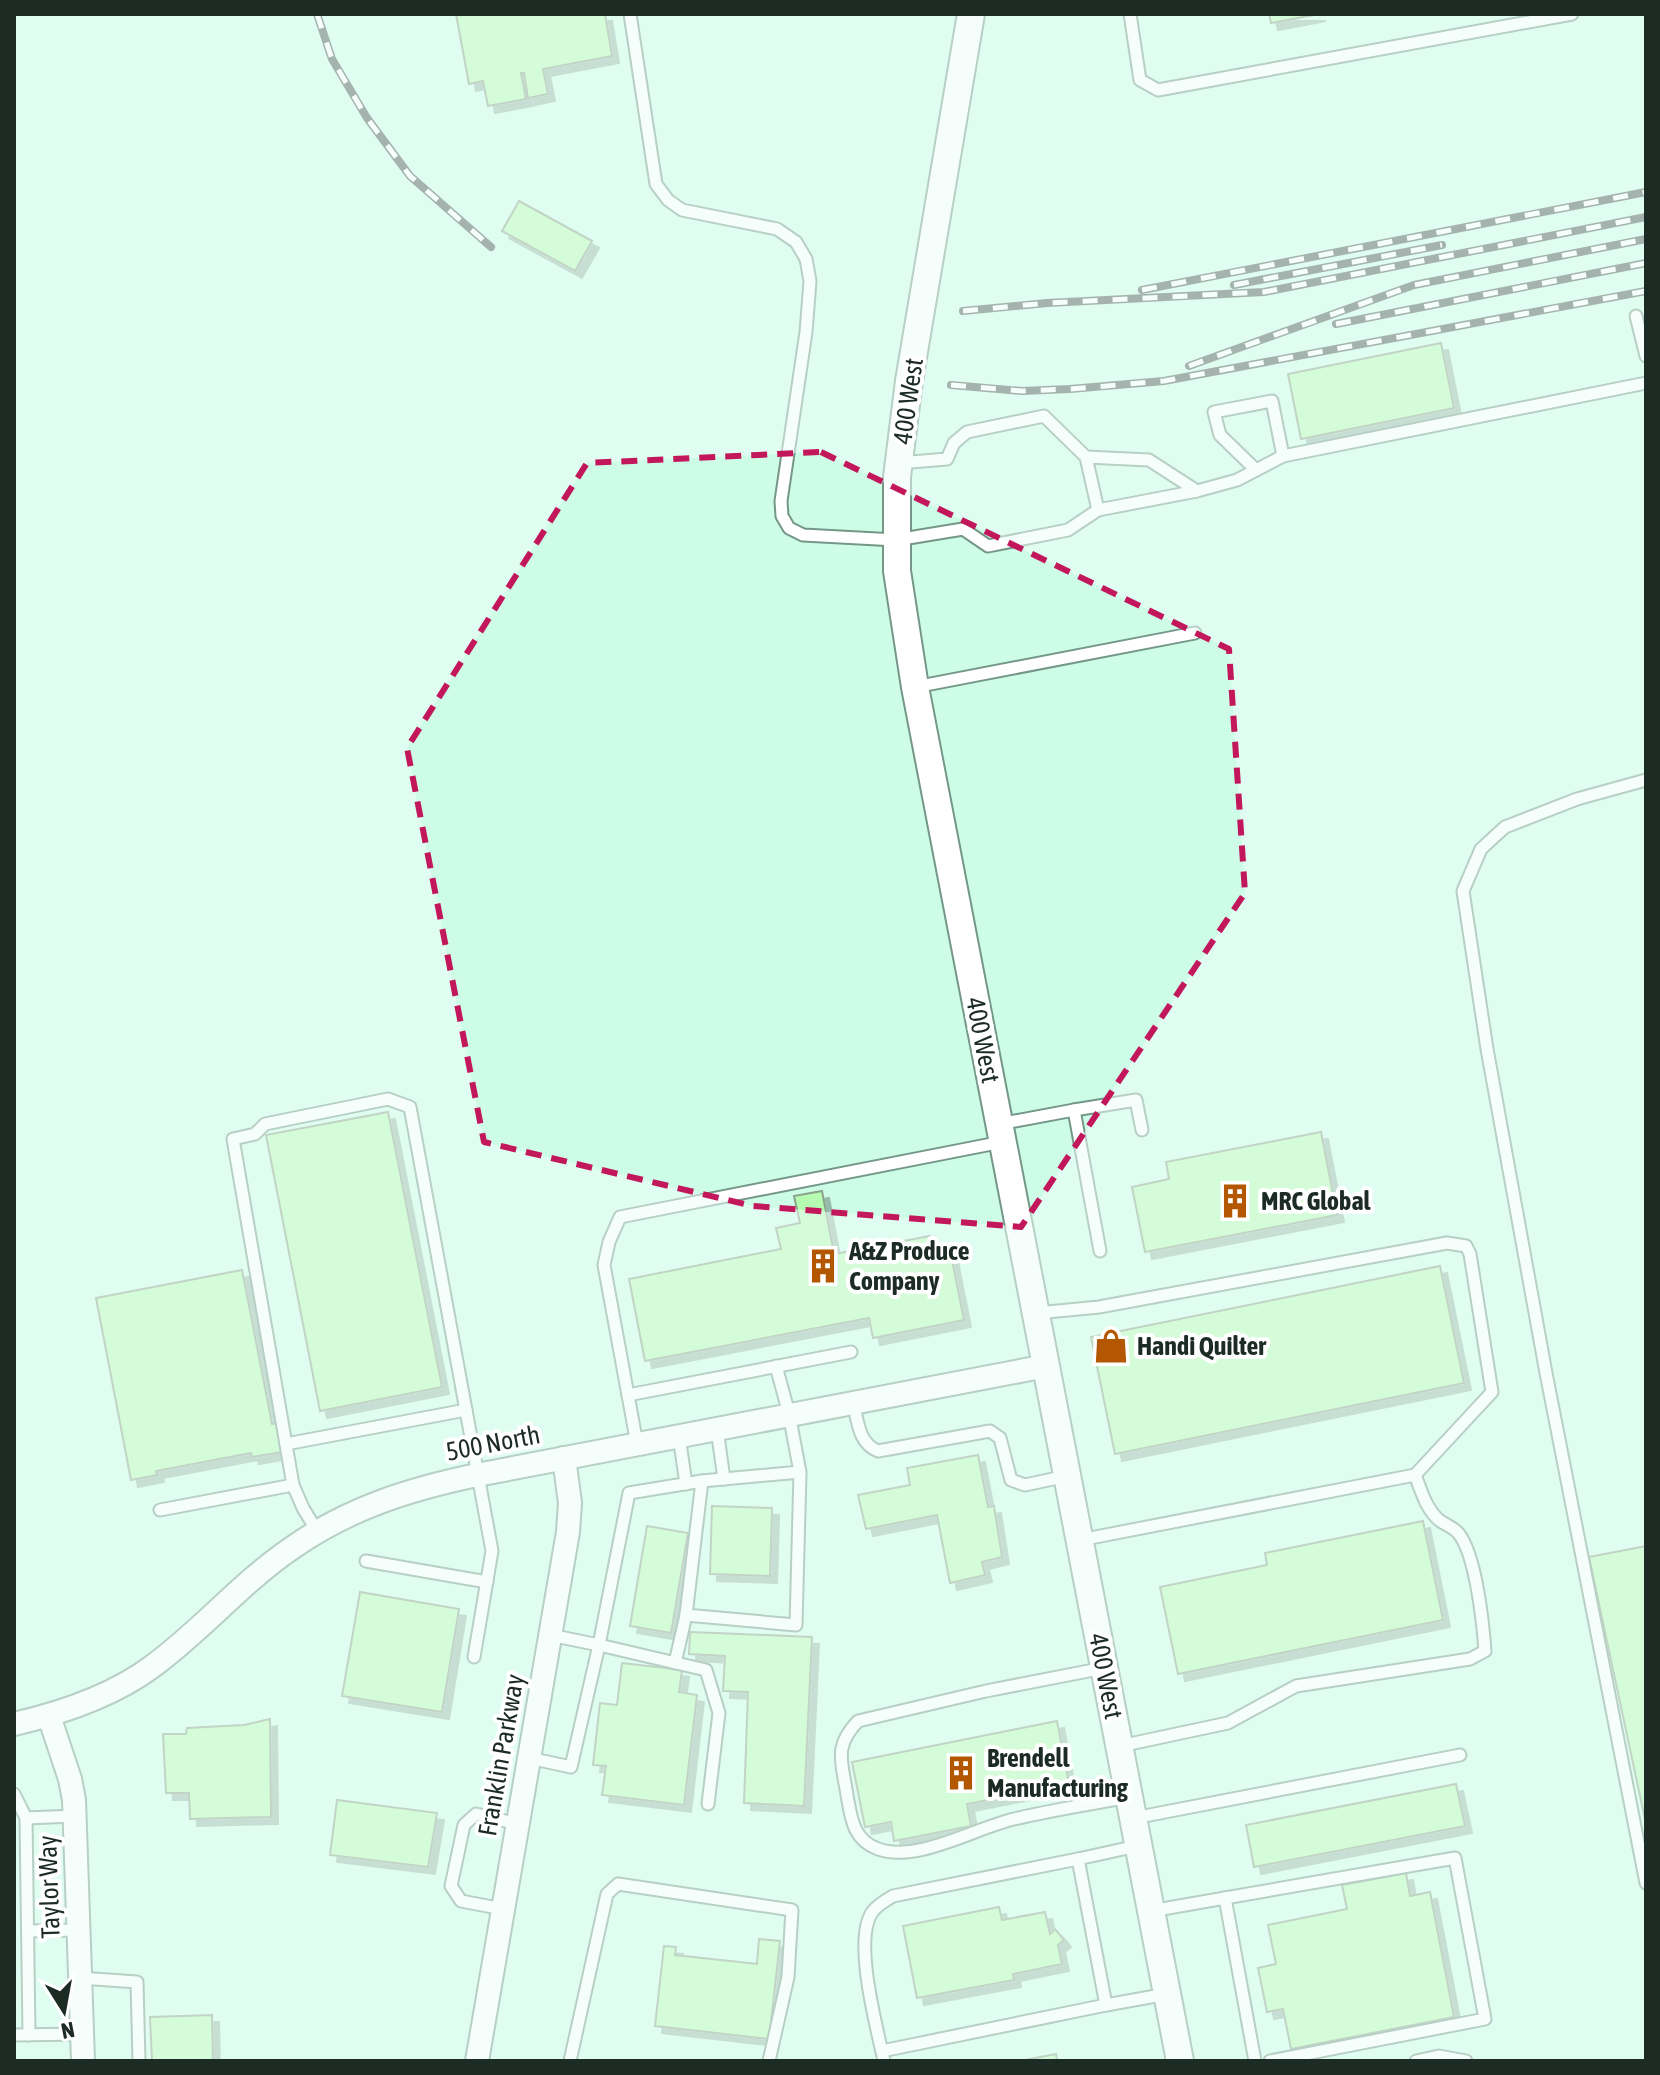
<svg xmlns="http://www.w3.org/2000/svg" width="1660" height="2075" viewBox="0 0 1660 2075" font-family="'Asap Condensed',sans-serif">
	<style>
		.built { fill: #cdfce7 }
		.building { fill: #b5fbb1; stroke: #8ba38a; stroke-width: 2; filter: url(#shadow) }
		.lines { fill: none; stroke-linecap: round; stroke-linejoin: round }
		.service-casing { stroke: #749788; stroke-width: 15 }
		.minor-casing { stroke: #749788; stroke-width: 26 }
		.tertiary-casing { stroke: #749788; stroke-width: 30 }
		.service { stroke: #fff; stroke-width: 11 }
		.minor { stroke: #fff; stroke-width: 22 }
		.tertiary { stroke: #fff; stroke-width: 26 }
		.rail-casing { stroke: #4c5a54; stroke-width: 8 }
		.rail { stroke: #fff; stroke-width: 5; stroke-dasharray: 15; stroke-linecap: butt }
		.marked { fill: none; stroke: #c2185b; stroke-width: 6; stroke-dasharray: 16 10; stroke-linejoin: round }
		.labels { text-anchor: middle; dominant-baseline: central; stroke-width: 8; stroke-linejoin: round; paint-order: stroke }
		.street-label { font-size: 26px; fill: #1d2b25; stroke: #fff }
		.poi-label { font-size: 26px; font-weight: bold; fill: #1d2b25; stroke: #fff; text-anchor: start }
	</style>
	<defs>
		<filter id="shadow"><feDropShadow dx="7" dy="7" stdDeviation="0" flood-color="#0004"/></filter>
	</defs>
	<rect width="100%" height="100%" fill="#effef7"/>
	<rect class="built" x="14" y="14" width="1632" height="2047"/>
	<g class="building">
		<polygon points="456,14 605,14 612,56 543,69 548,94 528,98 524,73 521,73 526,99 488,106 483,81 469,84"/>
		<polygon points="1269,14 1319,14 1271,23"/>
		<polygon points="519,201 592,241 575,271 502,231"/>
		<polygon points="1441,343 1454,408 1301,439 1288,374"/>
		<polygon points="388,1112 442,1387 320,1411 266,1135"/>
		<polygon points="1321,1132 1337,1215 1145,1252 1132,1187 1169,1179 1166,1162"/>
		<polygon points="822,1191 834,1254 930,1236 932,1248 949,1245 964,1320 873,1338 869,1318 645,1361 629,1279 781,1249 776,1228 800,1223 794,1196"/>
		<polygon points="1440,1266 1464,1383 1115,1454 1091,1337"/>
		<polygon points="242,1270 272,1424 276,1423 282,1452 252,1457 251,1453 156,1471 157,1475 131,1480 96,1298"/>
		<polygon points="978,1455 988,1507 994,1506 1002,1557 982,1562 985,1575 950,1583 937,1515 866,1529 858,1495 910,1485 907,1468"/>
		<polygon points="712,1506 772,1508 770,1576 710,1574"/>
		<polygon points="1423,1521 1443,1620 1178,1674 1160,1587 1267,1565 1265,1553"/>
		<polygon points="647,1526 688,1533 671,1633 630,1626"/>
		<polygon points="1646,1546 1646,1824 1589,1557"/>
		<polygon points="360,1592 459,1609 442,1712 342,1696"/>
		<polygon points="690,1632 812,1637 804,1806 744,1803 748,1692 723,1691 725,1656 689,1654"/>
		<polygon points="622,1663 682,1670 679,1692 697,1695 684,1805 602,1795 606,1766 593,1765 600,1703 617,1705"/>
		<polygon points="270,1719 271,1817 190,1819 189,1793 166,1793 163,1734 186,1734 187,1728 244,1725"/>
		<polygon points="1057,1721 1069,1784 967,1804 971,1826 894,1841 891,1822 865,1827 852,1762"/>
		<polygon points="1456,1784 1465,1826 1254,1867 1246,1825"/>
		<polygon points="337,1800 437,1813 428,1867 330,1855"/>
		<polygon points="1406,1873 1410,1896 1430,1892 1454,2017 1291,2049 1283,2009 1267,2012 1258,1968 1276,1964 1268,1925 1347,1909 1342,1885"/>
		<polygon points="999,1907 1002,1920 1045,1912 1050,1934 1055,1929 1064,1940 1058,1945 1062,1964 1013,1974 1014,1980 917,1998 903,1926"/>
		<polygon points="759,1939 780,1941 769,2039 655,2026 664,1946 676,1947 675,1955 757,1964"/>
		<polygon points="212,2015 213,2061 152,2061 150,2017"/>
		<polygon points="1056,2054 1057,2061 1020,2061"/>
	</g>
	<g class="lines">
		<g class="service-casing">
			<g id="service">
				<polyline points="630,14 656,184 668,200 682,210 777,229 796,242 806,259 810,281 806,332 781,501 782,516 789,528 803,535 896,540 963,529 988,546 1068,530 1098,510 1197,491 1237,480 1283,456 1646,383"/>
				<polyline points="1130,14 1140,80 1158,90 1572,14"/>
				<polyline points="1636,316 1646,356"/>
				<polyline points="1086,457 1098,510"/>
				<polyline points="899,463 947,459 954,443 967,432 1044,416 1086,457 1149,460 1197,491"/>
				<polyline points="1256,470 1220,435 1214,412 1272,401 1283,456"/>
				<polyline points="915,687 1195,633"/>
				<polyline points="1646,780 1577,799 1505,827 1481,849 1463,891 1487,1049 1546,1373 1646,1883"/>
				<polyline points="1074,1110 1136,1100 1142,1130"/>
				<polyline points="999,1124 1074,1110 1100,1251"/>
				<polyline points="1037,1313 1099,1307 1447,1243 1466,1246 1470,1254 1492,1392 1415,1475 1080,1540"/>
				<polyline points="776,1366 789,1414 800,1472 796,1625 686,1615 702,1481 800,1472"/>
				<polyline points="628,1395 851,1352"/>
				<path d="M853 1402C858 1421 858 1443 878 1451L990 1431 1000 1438 1011 1480 1025 1485 1067 1476"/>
				<polyline points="717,1429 724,1479"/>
				<polyline points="679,1436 686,1484"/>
				<polyline points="286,1444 466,1410"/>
				<polyline points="637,1444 604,1265 609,1242 620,1217 1002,1142"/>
				<polyline points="702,1481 629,1493 599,1645 706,1670 719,1713 708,1804"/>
				<polyline points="160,1510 293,1485"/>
				<polyline points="317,1531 303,1508 293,1485 233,1139 255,1134 265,1124 388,1099 410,1107 492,1551 474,1657"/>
				<polyline points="366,1561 487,1582"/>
				<polyline points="675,1663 686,1615"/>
				<path d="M1104 1668 986 1691 858 1721C833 1747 842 1762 847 1795 851 1818 853 1840 878 1849 917 1863 975 1828 1014 1819 1052 1810 1091 1804 1129 1797"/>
				<path d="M1120 1746 1228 1723 1296 1686 1470 1659 1485 1651C1483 1623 1476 1556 1459 1534 1454 1527 1445 1525 1439 1520 1426 1509 1421 1490 1415 1475"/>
				<polyline points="529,1758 571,1767 599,1645 550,1635"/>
				<polyline points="14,1794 26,1818 75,1816"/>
				<polyline points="26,1818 29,2035"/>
				<polyline points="1134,1818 1460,1755"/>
				<polyline points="1137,1846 1078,1859 1106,2005 1167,1994"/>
				<polyline points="1225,1898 1455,1858 1485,2019 1270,2061"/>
				<polyline points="503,1909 461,1901 451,1886 464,1825 476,1814 518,1824"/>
				<polyline points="1151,1911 1225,1898 1255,2061"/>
				<polyline points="28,1931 79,1930"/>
				<polyline points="80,1978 137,1982 139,2061"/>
				<polyline points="14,2035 82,2034"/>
				<polyline points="882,2051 1106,2005"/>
				<polyline points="570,2061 607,1894 618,1884 792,1910 788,1977 769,2061"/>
				<path d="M884 2061C877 2028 852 1938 873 1911 878 1905 886 1900 893 1896L1078 1859"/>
				<polyline points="1416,2061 1439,2056 1466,2061"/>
			</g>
		</g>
		<g class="minor-casing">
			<g id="minor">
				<polyline points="49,1716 70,1779 74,1800 83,2061"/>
				<path d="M14 1724C62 1713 113 1696 153 1666 202 1630 242 1582 292 1548 349 1508 410 1489 477 1475L1046 1366"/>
				<polyline points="477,2061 568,1532 570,1503 564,1458"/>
			</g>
		</g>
		<g class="tertiary-casing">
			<polyline id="tertiary" points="971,14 909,381 897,477 897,571 915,687 1180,2061"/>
		</g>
		<use href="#service" class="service"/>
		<use href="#minor" class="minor"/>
		<use href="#tertiary" class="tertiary"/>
		<g class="rail-casing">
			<g id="rail">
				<polyline points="317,14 332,59 367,118 410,176 491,247"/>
				<polyline points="1234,285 1442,245"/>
				<polyline points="1142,290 1646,192"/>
				<polyline points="963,311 1047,303 1264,292 1646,217"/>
				<polyline points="1336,324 1646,263"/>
				<polyline points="1189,366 1414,285 1646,239"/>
				<polyline points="951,385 1022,391 1070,389 1164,381 1646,291"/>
			</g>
		</g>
		<use href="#rail" class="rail"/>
	</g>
	<path d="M0 0H1660V2075H0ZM821 452 1229 649 1245 893 1021 1227 753 1206 484 1142 407 748 587 463Z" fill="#effef7" fill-opacity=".55" fill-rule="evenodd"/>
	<path class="marked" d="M821 452 1229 649 1245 893 1021 1227 753 1206 484 1142 407 748 587 463Z"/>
	<defs>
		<g id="building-bare" transform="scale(2.76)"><path d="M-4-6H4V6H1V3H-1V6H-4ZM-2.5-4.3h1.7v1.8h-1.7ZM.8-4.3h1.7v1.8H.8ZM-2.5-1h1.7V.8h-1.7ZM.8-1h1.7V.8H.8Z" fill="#b45701" stroke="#fff" stroke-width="2.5" paint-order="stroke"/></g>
		<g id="shop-bare" transform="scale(2.76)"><path d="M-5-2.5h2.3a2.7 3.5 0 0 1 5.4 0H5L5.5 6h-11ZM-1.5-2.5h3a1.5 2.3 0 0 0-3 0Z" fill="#b45701" stroke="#fff" stroke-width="2.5" paint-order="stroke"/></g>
	</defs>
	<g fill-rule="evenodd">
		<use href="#building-bare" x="1235" y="1201"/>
		<use href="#building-bare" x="823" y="1266"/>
		<use href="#shop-bare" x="1111" y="1346"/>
		<use href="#building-bare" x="961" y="1773"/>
	</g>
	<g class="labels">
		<g class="street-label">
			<text transform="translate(908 401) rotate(-82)">400 West</text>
			<text transform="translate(983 1040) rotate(79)">400 West</text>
			<text transform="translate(493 1443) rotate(-11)">500 North</text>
			<text transform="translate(1106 1676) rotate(79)">400 West</text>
			<text transform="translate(501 1755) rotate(-80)">Franklin Parkway</text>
			<text transform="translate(49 1887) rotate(-92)">Taylor Way</text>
		</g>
		<g class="poi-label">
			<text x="1261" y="1201">MRC Global</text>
			<text x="849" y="1251">A&amp;Z Produce<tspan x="849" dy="30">Company</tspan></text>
			<text x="1137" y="1346">Handi Quilter</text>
			<text x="987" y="1758">Brendell<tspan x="987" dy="30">Manufacturing</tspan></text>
		</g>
	</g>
	<rect width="1660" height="2075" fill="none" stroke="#1d2b25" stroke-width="32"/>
	<g transform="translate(64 2011) rotate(169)" stroke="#ffffff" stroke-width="6" paint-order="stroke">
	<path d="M0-6L14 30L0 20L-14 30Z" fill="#1d2b25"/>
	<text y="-12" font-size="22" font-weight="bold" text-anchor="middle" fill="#1d2b25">N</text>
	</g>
</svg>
